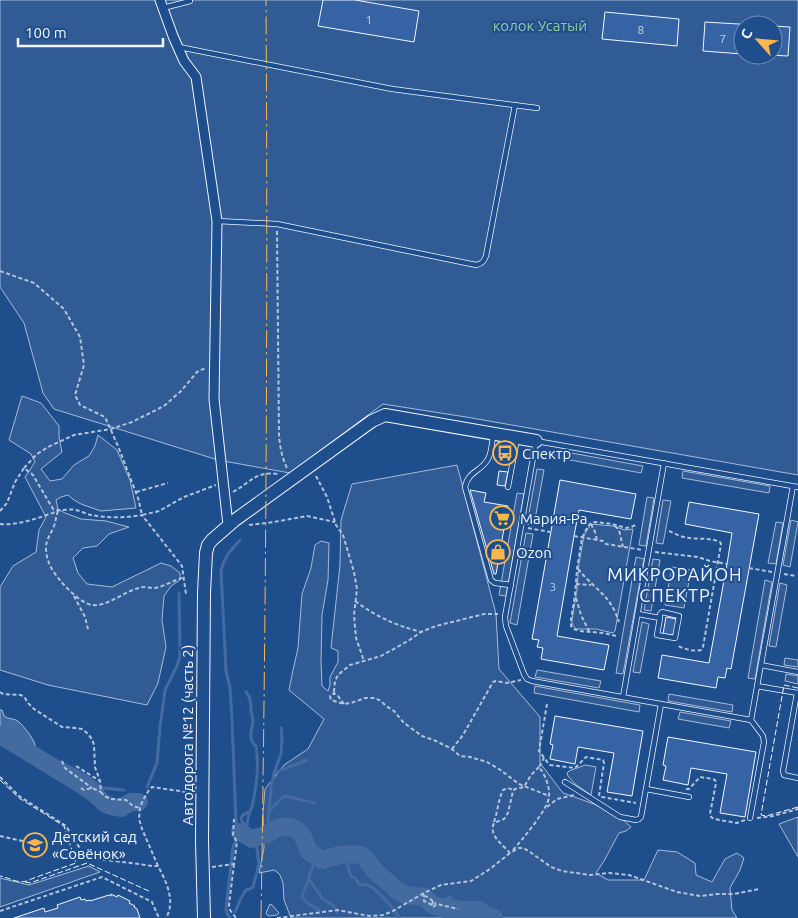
<svg xmlns="http://www.w3.org/2000/svg" width="798" height="918" viewBox="0 0 798 918" font-family="Ubuntu,sans-serif">
	<style>
		.built { fill: #305b95; stroke: #a8bbd7; fill-rule: evenodd }
		.water { fill: #446ba0; stroke: #a8bbd7 }
		.lines { fill: none; stroke-linecap: round; stroke-linejoin: round }
		.stream { stroke: #446ba0; stroke-width: 3 }
		.river { stroke: #446ba0; stroke-width: 18 }
		.building { fill: #3563a3; stroke: #f2f6ff }
		.lane-casing { stroke: #f2f6ff; stroke-width: 6 }
		.street-casing { stroke: #f2f6ff; stroke-width: 11 }
		.secondary-casing { stroke: #f2f6ff; stroke-width: 14 }
		.path { stroke: #b3c4dc; stroke-width: 2; stroke-dasharray: 4 2.5; stroke-linecap: butt }
		.lane { stroke: #1f4e8c; stroke-width: 4.5 }
		.street { stroke: #1f4e8c; stroke-width: 9 }
		.secondary { stroke: #1f4e8c; stroke-width: 12 }
		.fence { stroke: #f2f6ff; stroke-width: 1; stroke-dasharray: 6 2.5; stroke-linecap: butt }
		.power { stroke: #ffb74d; stroke-width: 1; stroke-dasharray: 18 4 2.5 4; stroke-linecap: butt }
		.labels { text-anchor: middle; dominant-baseline: central; stroke-width: 4; stroke-linejoin: round; paint-order: stroke }
		.number-label { font-size: 12px; fill: #c3d1e8 }
		.park-label { font-size: 15px; fill: #97c8a6; stroke: #1f4e8c }
		.poi-label { font-size: 15px; fill: #f2f6ff; stroke: #1f4e8c; text-anchor: start }
		.street-label { font-size: 15px; fill: #f2f6ff; stroke: #1f4e8c }
		.quarter-label { font-size: 18px; letter-spacing: 1px; fill: #f2f6ff; stroke: #1f4e8c }
	</style>
	<rect width="100%" height="100%" fill="#1f4e8c"/>
	<g class="built">
		<path d="M0 0H798V475L466 417 383 404 290 473 218 460 54 409 43 393 24 323 0 287ZM743 25H773V55H743Z"/>
		<polygon points="22,396 41,403 59,426 59,437 62,452 41,469 50,481 62,479 74,465 89,456 95,446 98,435 117,450 130,480 136,508 101,511 81,504 74,500 68,495 61,497 56,500 58,509 65,513 81,519 106,521 129,527 109,534 97,546 83,548 73,558 78,573 87,584 112,587 161,563 171,566 180,573 180,580 171,586 164,596 162,620 166,647 158,683 147,705 48,685 0,670 0,587 13,566 36,552 39,530 46,517 25,477 35,462 31,454 9,440"/>
		<polygon points="555,450 643,466 641,473 554,457"/>
		<polygon points="457,465 496,614 499,669 540,717 540,763 563,793 594,804 620,817 631,827 626,831 619,833 604,861 596,873 608,880 644,880 658,850 677,852 695,863 696,875 712,882 725,859 737,853 744,858 740,870 730,888 732,910 737,918 291,918 284,900 283,883 280,875 277,872 274,870 259,873 264,848 263,812 265,789 284,765 308,749 324,719 289,690 293,670 298,648 302,594 311,568 315,545 321,541 329,543 328,580 322,615 321,661 322,686 328,691 330,685 330,677 338,662 338,651 331,648 340,565 341,520 352,484"/>
		<polygon points="537,469 544,470 534,525 527,524"/>
		<polygon points="683,471 770,486 769,493 682,478"/>
		<polygon points="517,493 524,494 506,596 499,595"/>
		<polygon points="647,497 654,498 646,546 639,545"/>
		<polygon points="663,500 671,501 663,544 656,543"/>
		<polygon points="791,520 798,522 790,567 783,565"/>
		<polygon points="776,522 783,523 776,564 768,563"/>
		<polygon points="591,524 613,526 625,530 633,529 615,631 613,633 596,629 576,629 572,624 572,620 577,589 579,563 583,541 584,535"/>
		<polygon points="526,533 533,534 517,625 510,623"/>
		<polygon points="636,557 644,559 623,674 616,673"/>
		<polygon points="653,559 660,560 651,611 644,610"/>
		<polygon points="672,567 691,570 684,608 665,605"/>
		<polygon points="765,580 772,582 755,679 748,678"/>
		<polygon points="780,583 787,585 776,647 769,646"/>
		<polygon points="642,622 649,624 640,673 633,672"/>
		<polygon points="785,658 798,660 798,667 784,665"/>
		<polygon points="537,670 601,681 599,688 535,677"/>
		<polygon points="786,674 798,676 798,684 785,681"/>
		<polygon points="535,686 640,705 639,712 534,693"/>
		<polygon points="669,694 733,705 732,712 668,701"/>
		<polygon points="680,712 731,721 729,728 678,719"/>
		<polygon points="585,765 596,767 591,795 575,784 568,776 567,773 569,771"/>
		<polygon points="798,817 798,857 779,824"/>
		<polygon points="89,866 100,872 0,907 0,878 29,885"/>
		<polygon points="270,904 272,905 278,912 279,913 277,915 269,916 267,915 266,913"/>
	</g>
	<path class="water" d="M0 710H2L4 716C8 719 11 718 16 720 21 722 34 739 35 745 36 750 32 752 29 755L14 746 0 741Z"/>
	<g class="lines">
		<g class="stream">
			<path d="M240 540C230 551 224 557 221 571L226 671 230 688 232 719 236 823 243 831"/>
			<polyline points="36,757 42,756 47,756 72,768 88,777 102,788 124,790"/>
			<polyline points="274,773 307,760"/>
			<polyline points="147,787 157,763 160,727 165,690 177,666 180,656 179,593"/>
			<polyline points="269,811 283,797 285,796 315,803"/>
			<polyline points="246,827 242,821 241,818 244,814 249,812"/>
			<polyline points="267,834 271,787 274,773 281,754 282,738 281,728"/>
			<path d="M315 855C316 864 309 871 309 879L322 898 335 907 337 912"/>
			<path d="M330 858 337 862C351 859 347 868 351 877L355 878 359 884C362 885 364 884 367 885 375 887 397 911 399 918"/>
			<polyline points="309,879 302,896 306,902 319,910"/>
			<polyline points="448,899 459,902"/>
			<polyline points="429,901 441,901 451,897"/>
			<polyline points="436,906 440,913 449,918"/>
			<polyline points="235,912 241,898 246,890 250,889 253,887 259,864 256,841 252,839"/>
			<path d="M230 918 227 913 226 909 233 847C237 837 239 834 247 829 246 817 251 812 253 802 257 782 259 766 256 746 248 740 251 731 253 723 253 719 252 715 251 711 251 704 251 698 246 692"/>
		</g>
		<g class="river">
			<polyline points="0,735 82,785 95,794 104,803 110,806 121,808 131,802 139,802"/>
			<path d="M240 832 252 839C257 837 262 836 267 834 272 832 276 828 281 827 298 824 305 837 308 851L322 860 340 855 352 854 361 855 366 859 375 871 398 891 406 895 424 897 433 905 448 910H480L487 916 494 918"/>
		</g>
	</g>
	<g class="building">
		<polygon points="323,0 355,0 419,11 414,42 318,26"/>
		<polygon points="605,12 679,19 677,46 602,39"/>
		<polygon points="705,22 755,25 743,25 743,54 703,51"/>
		<polygon points="773,26 790,27 788,56 769,55 773,55"/>
		<polygon points="499,471 508,472 505,486 497,485"/>
		<polygon points="560,480 636,494 631,519 579,510 574,536 557,636 609,645 604,670 541,659 543,648 537,647 539,640 532,639"/>
		<polygon points="470,490 486,493 484,502 508,506 496,574 494,574"/>
		<polygon points="689,502 759,514 731,669 727,668 725,678 718,677 716,688 658,678 662,655 709,663 727,564 732,533 685,524"/>
		<polygon points="666,617 677,619 674,635 663,634"/>
		<polygon points="555,716 643,731 632,796 607,792 614,753 578,747 575,764 550,759 553,745 550,744"/>
		<polygon points="668,737 756,752 745,817 720,813 727,774 691,768 688,785 663,780 666,766 663,765"/>
		<polygon points="111,894 117,897 118,895 130,901 129,903 135,906 134,907 137,909 140,918 14,918 44,908 45,912 58,908 57,905 80,897 81,900 85,899 86,901 90,900 90,901 109,895 111,896"/>
	</g>
	<g class="lines">
		<g class="lane-casing">
			<g id="lane">
				<polyline points="163,8 190,1"/>
				<polyline points="179,47 392,89 537,108"/>
				<path d="M217 221 277 224 476 265C482 264 484 261 486 256L515 105"/>
				<path d="M493 435C492 442 492 452 488 459 482 471 468 471 465 487L491 580 495 583 511 585"/>
				<polyline points="793,486 751,720 532,681 527,679 524,674 506,626 505,617 536,441 798,487"/>
				<polyline points="508,487 517,439"/>
				<polyline points="638,614 660,618 660,614 662,612 679,616 675,638 657,635 660,618"/>
				<polyline points="761,665 798,672"/>
				<polyline points="757,686 798,693"/>
				<polyline points="797,693 783,771 784,775 798,778"/>
				<polyline points="623,697 664,463"/>
				<polyline points="565,782 620,817 636,820 639,819 641,817 661,704"/>
				<polyline points="646,789 689,797"/>
				<polyline points="750,818 764,742 763,736 751,720"/>
			</g>
		</g>
		<g class="street-casing">
			<polyline id="street" points="160,0 173,36 184,61 196,77 217,221 214,399 228,525"/>
		</g>
		<g class="secondary-casing">
			<polyline id="secondary" points="204,918 202,841 204,593 206,553 208,545 212,540 235,520 372,421 385,415 536,441"/>
		</g>
		<g class="path">
			<path d="M277 231 279 435C280 447 282 459 288 470"/>
			<polyline points="0,271 34,283 64,309 80,337 84,365 75,395 80,405 105,417 118,446 138,498 142,515 159,511 184,497 216,485"/>
			<polyline points="24,468 37,454 48,447 74,435 111,429 132,422 164,406 181,391 197,372 205,368"/>
			<polyline points="316,476 327,497 336,525 343,535 354,572 357,589 354,615 356,638 364,661"/>
			<polyline points="136,492 168,483"/>
			<path d="M233 492C251 482 255 471 278 474"/>
			<path d="M0 511 7 503 15 482 24 468 33 475 53 509C61 512 68 508 76 510 81 511 86 514 91 515 105 518 128 518 142 515L182 566 186 594"/>
			<path d="M58 511C56 516 56 521 54 526 51 534 46 539 46 548 46 553 47 558 49 563 53 575 78 603 92 605 107 607 125 591 139 588 144 586 149 588 154 588 164 587 173 580 183 578"/>
			<path d="M0 524C18 526 41 517 58 511"/>
			<polyline points="591,524 595,532 597,540"/>
			<polyline points="249,525 274,522 307,516 335,522"/>
			<polyline points="615,526 619,530 623,547"/>
			<polyline points="528,528 550,532"/>
			<path d="M669 531C674 533 679 536 684 537 696 540 709 537 720 542L721 544 703 647 701 650C694 652 683 649 677 645"/>
			<polyline points="574,536 603,541 606,544 643,550"/>
			<polyline points="655,552 698,557 710,561 727,564"/>
			<polyline points="749,568 772,572"/>
			<path d="M578 569C595 590 610 594 619 622"/>
			<polyline points="784,574 796,576"/>
			<polyline points="576,584 591,585"/>
			<polyline points="74,596 85,617 88,629"/>
			<polyline points="576,598 581,615 589,631"/>
			<path d="M355 601C377 617 395 625 421 632"/>
			<polyline points="616,636 604,633 579,631 574,629 571,626 571,620 575,595 577,569 582,538 588,526 591,523 595,522 612,524 626,528 631,527 636,525"/>
			<polyline points="0,692 3,694 21,695 25,698 28,703 34,709 62,727 75,728 82,729 87,733 92,739 94,745 95,767 100,781 101,792 104,796 111,799 126,800 133,806 140,808"/>
			<polyline points="334,692 335,681 338,675 350,665 381,656 408,641 421,632 436,626 484,614 498,614"/>
			<polyline points="344,704 338,696 334,693 330,696 331,700 344,704 351,703 365,698 375,698 381,701 386,706 394,711 404,723 422,736 436,741 452,749 460,756 470,757 487,762 499,769 519,784 549,796"/>
			<polyline points="547,704 539,751 548,763 550,765 575,768 586,757 603,760 604,763 599,796 602,797 636,803"/>
			<polyline points="452,749 463,735 493,682 496,681 507,683 521,680"/>
			<polyline points="62,761 65,768 92,788"/>
			<polyline points="76,766 100,781"/>
			<path d="M539 767 531 775 524 787 515 789 513 791 508 813 504 819 494 823C488 835 503 845 510 853L519 848H523L530 852 551 867 562 871 590 875 609 873 629 875 677 892 700 896 717 894H734L759 889"/>
			<path d="M0 777 19 796 66 826 84 855 89 858 139 864 152 866H158C166 881 176 901 166 918"/>
			<polyline points="81,788 84,790 92,788 101,792"/>
			<polyline points="686,789 689,789 700,777 713,779 715,780 716,783 710,814 711,817 714,819 737,823 745,820"/>
			<polyline points="547,807 557,799 574,795"/>
			<polyline points="757,818 773,816 798,809"/>
			<path d="M494 822C498 811 498 800 503 790L508 788 514 790"/>
			<polyline points="0,836 36,844"/>
			<path d="M513 850C522 840 548 809 549 797 550 786 545 775 539 767L544 758"/>
			<polyline points="234,864 229,905 230,910 236,918"/>
			<polyline points="158,866 142,829 139,819 140,808 143,800 149,790 152,787 186,792"/>
			<polyline points="212,867 234,864 237,842 233,835 234,819"/>
			<polyline points="423,893 424,901 432,905"/>
			<polyline points="424,896 428,897 436,904"/>
			<polyline points="433,901 432,905 433,907 437,904 458,909"/>
			<polyline points="0,911 102,877 152,902 159,918"/>
			<polyline points="277,918 338,910 369,916 383,915 393,911 426,892 441,885 471,881 490,869 510,853"/>
		</g>
		<use href="#lane" class="lane"/>
		<use href="#street" class="street"/>
		<use href="#secondary" class="secondary"/>
		<g class="fence">
			<polyline points="798,688 784,685 761,815 766,816 798,807"/>
			<path d="M0 780 19 798 64 826 76 863 31 879C20 886 11 878 0 876"/>
			<polyline points="25,882 30,883 87,863 151,892"/>
		</g>
		<path class="power" d="M261 918C266 612 268 306 266 0"/>
	</g>
	<defs>
		<g id="bus-ring" transform="scale(1.25)"><circle r="9.5" fill="#1f4e8c" stroke="#ffb74d" stroke-width="1.5"/><path d="M-5-6H5V4H4V6H2V4H-2V6H-4V4H-5ZM-3.5-4V0h7V-4ZM-3.5 1.2v1.5H-2V1.2ZM2 1.2v1.5H3.5V1.2Z" fill="#ffb74d"/></g>
		<g id="supermarket-ring" transform="scale(1.25)"><circle r="9.5" fill="#1f4e8c" stroke="#ffb74d" stroke-width="1.5"/><path d="M-6-5.5h2.5l.6 2H6L4.5 2H-2.5L-4.4-4H-6ZM-1.5 3.2a1.3 1.3 0 1 0 .1 0ZM3 3.2a1.3 1.3 0 1 0 .1 0Z" fill="#ffb74d"/></g>
		<g id="shop-ring" transform="scale(1.25)"><circle r="9.5" fill="#1f4e8c" stroke="#ffb74d" stroke-width="1.5"/><path d="M-5-2.5h2.3a2.7 3.5 0 0 1 5.4 0H5L5.5 6h-11ZM-1.5-2.5h3a1.5 2.3 0 0 0-3 0Z" fill="#ffb74d"/></g>
		<g id="school-ring" transform="scale(1.25)"><circle r="9.5" fill="#1f4e8c" stroke="#ffb74d" stroke-width="1.5"/><path d="M0-5L7-2L0 1L-7-2ZM-4 1L0 2.5L4 1V4Q0 6-4 4Z" fill="#ffb74d"/></g>
	</defs>
	<g fill-rule="evenodd">
		<use href="#bus-ring" x="505" y="453"/>
		<use href="#supermarket-ring" x="502" y="518"/>
		<use href="#shop-ring" x="498" y="552"/>
		<use href="#school-ring" x="35" y="845"/>
	</g>
	<g class="labels">
		<g class="number-label">
			<text x="369" y="19">1</text>
			<text x="641" y="29">8</text>
			<text x="723" y="38">7</text>
			<text x="553" y="586">3</text>
		</g>
		<g class="park-label">
			<text x="540" y="25">колок Усатый</text>
		</g>
		<g class="poi-label">
			<text x="522" y="453">Спектр</text>
			<text x="520" y="518">Мария-Ра</text>
			<text x="516" y="552">Ozon</text>
			<text x="52" y="836">Детский сад<tspan x="52" dy="17">«Совёнок»</tspan></text>
		</g>
		<g class="street-label">
			<text transform="translate(187 735) rotate(-90)">Автодорога №12 (часть 2)</text>
		</g>
		<g class="quarter-label">
			<text x="675" y="574">МИКРОРАЙОН<tspan x="675" dy="21">СПЕКТР</tspan></text>
		</g>
	</g>
	<g transform="translate(758 40) rotate(297)"><circle r="24" fill="#1f4e8c" stroke="#7391ba"/>
	<path d="M0-4L9 19L0 12L-9 19Z" fill="#ffb74d"/>
	<text y="-8" font-size="14" font-weight="bold" text-anchor="middle" fill="#f2f6ff">С</text>
	</g>
	<path d="M18 38v8h145v-8" fill="none" stroke="#f2f6ff" stroke-width="2.5"/>
	<text x="25" y="38" font-size="15" fill="#f2f6ff" stroke="#1f4e8c" stroke-width="4" paint-order="stroke">100 m</text>
</svg>
